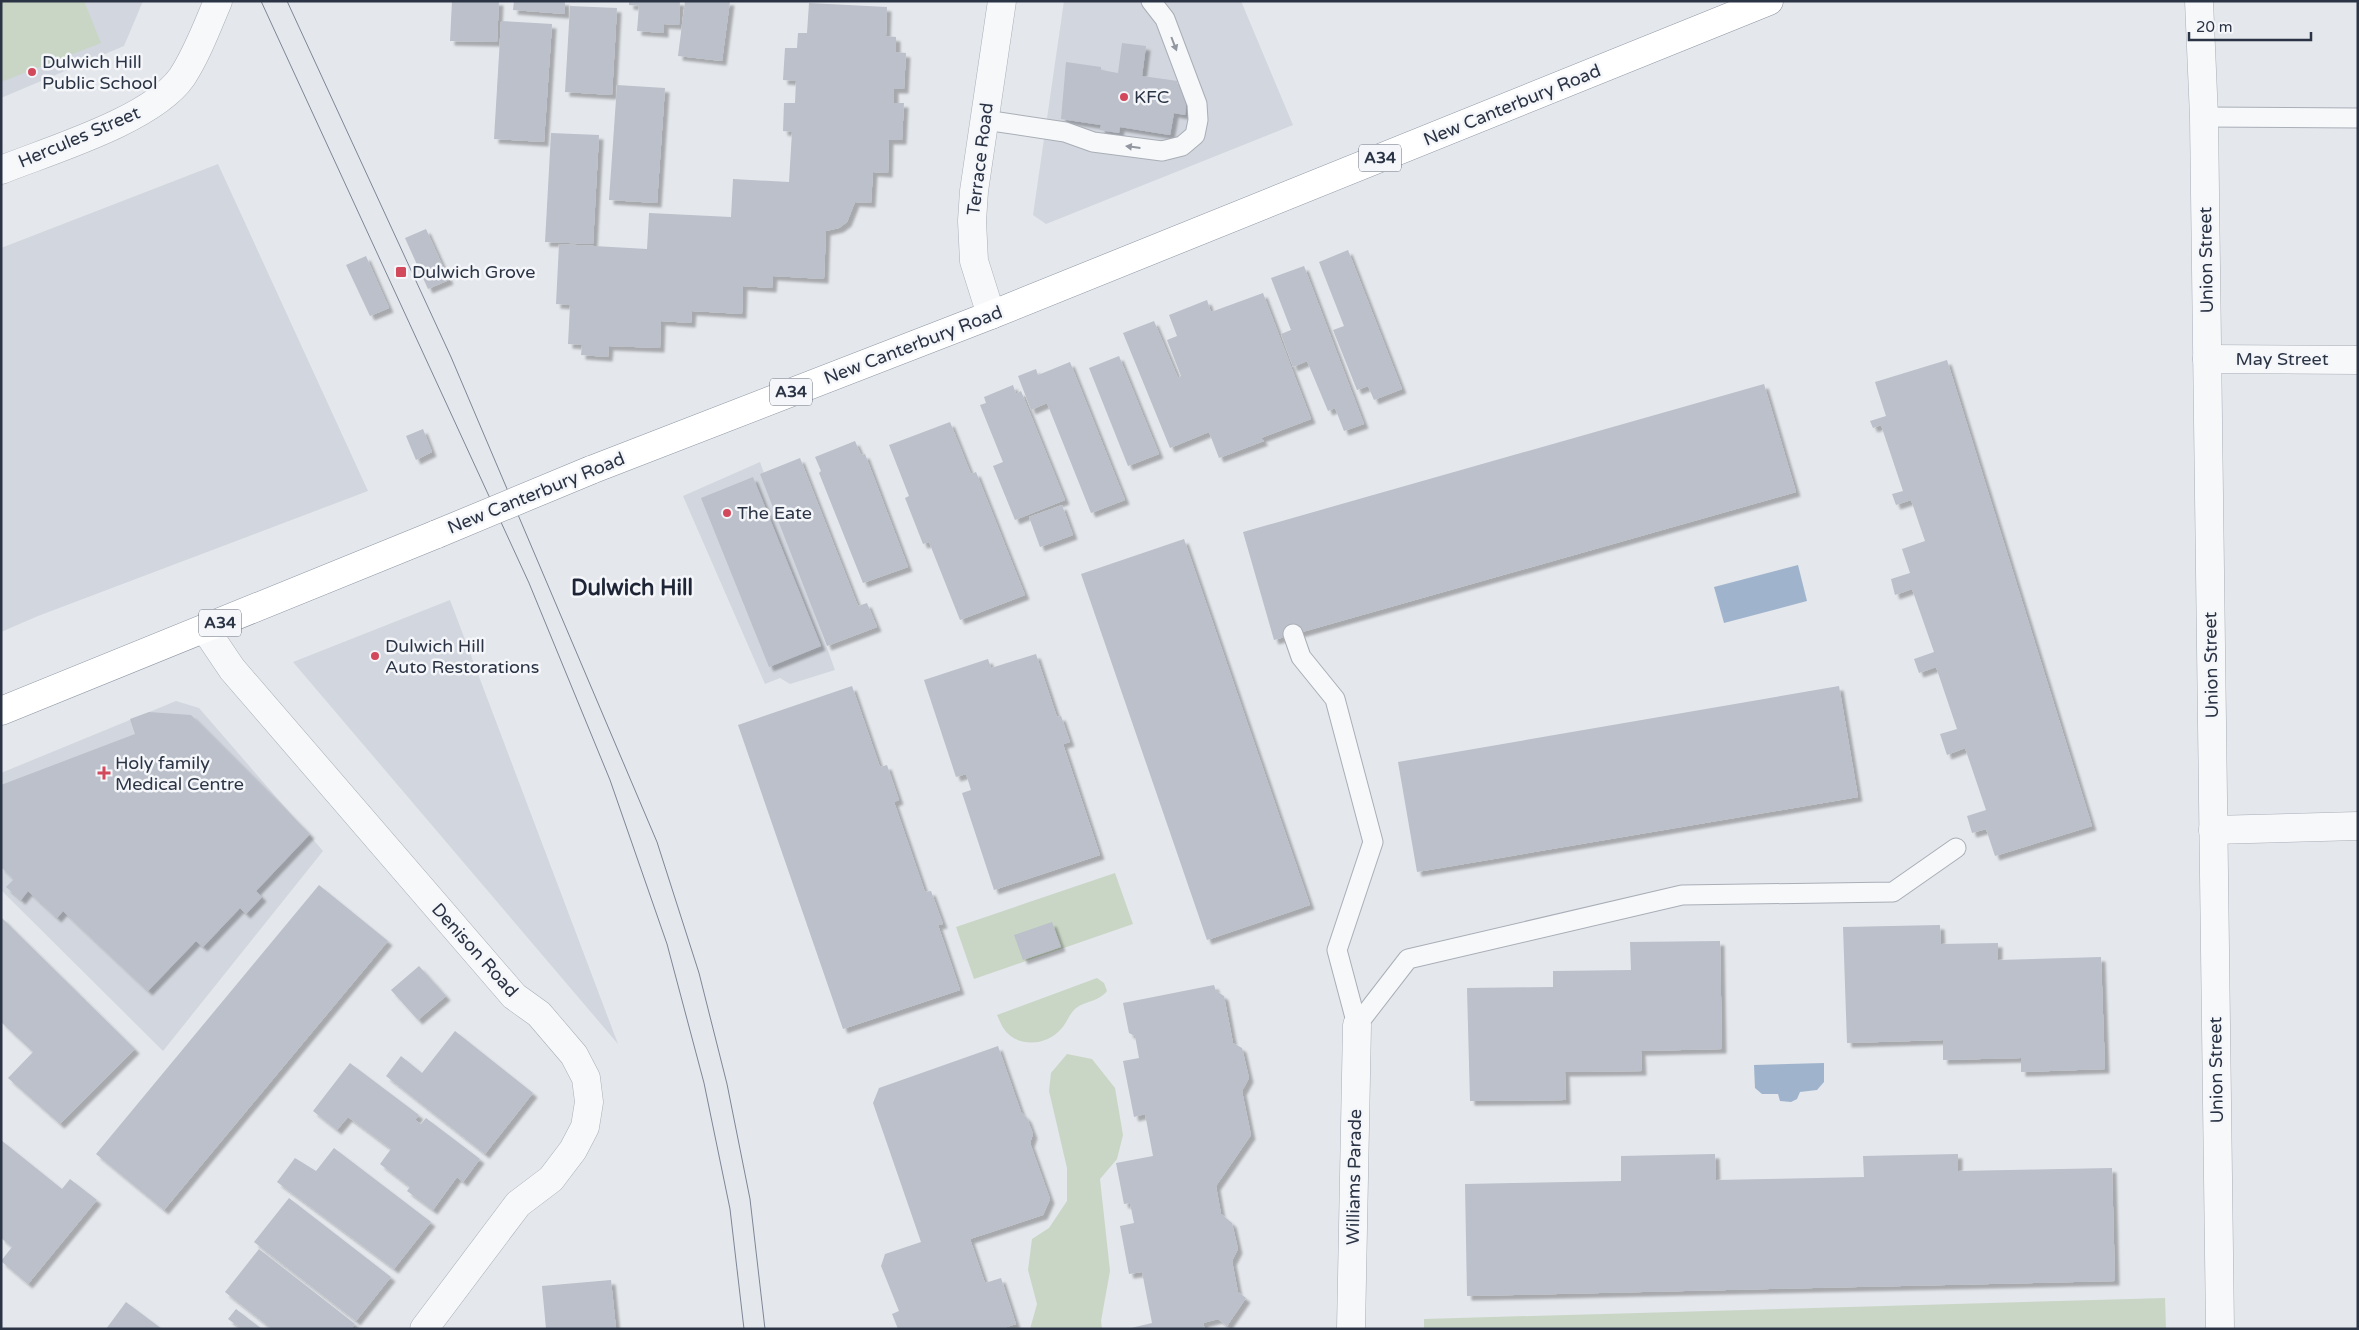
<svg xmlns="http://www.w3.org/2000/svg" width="2359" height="1330" viewBox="0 0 2359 1330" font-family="'Varela Round',sans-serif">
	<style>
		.built { fill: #d2d6de }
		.green { fill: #c9d6c5 }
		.water { fill: #9fb4cc }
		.building { fill: #bbc0ca; filter: url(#shadow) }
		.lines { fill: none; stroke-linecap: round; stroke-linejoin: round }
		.service-casing { stroke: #a9aeb7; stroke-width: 21 }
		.minor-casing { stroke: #a9aeb7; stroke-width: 29 }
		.trunk-casing { stroke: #8b94a3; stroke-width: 29 }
		.service { stroke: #f7f8fa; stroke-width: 19 }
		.minor { stroke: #f7f8fa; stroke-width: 28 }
		.trunk { stroke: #fff; stroke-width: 28 }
		.tram { stroke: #7d8696; stroke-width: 1 }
		.trunk-bridge-casing { stroke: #8b94a3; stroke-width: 29; stroke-linecap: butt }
		.trunk-bridge { stroke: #fff; stroke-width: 28 }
		.oneway { fill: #9196a0 }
		.poi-dot { fill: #d1495b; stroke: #f4f6f9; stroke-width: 2 }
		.labels { text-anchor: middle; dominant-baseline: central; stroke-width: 5; stroke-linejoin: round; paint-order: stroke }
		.shield { fill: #f4f6f9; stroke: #676e7b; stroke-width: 1 }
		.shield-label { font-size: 16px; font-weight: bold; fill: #2b3445 }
		.poi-label { font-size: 18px; fill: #2b3445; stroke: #f4f6f9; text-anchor: start }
		.street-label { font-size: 18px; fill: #2b3445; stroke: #f4f6f9 }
		.district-label { font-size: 22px; font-weight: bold; fill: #1d2536; stroke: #f4f6f9 }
	</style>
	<defs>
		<filter id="shadow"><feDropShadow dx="4.5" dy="4.5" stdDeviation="1" flood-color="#0004"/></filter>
	</defs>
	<rect width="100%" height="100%" fill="#e4e7ec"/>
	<g class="built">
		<polygon points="1,1 143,1 124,46 1,98"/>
		<polygon points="1064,1 1241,1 1293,125 1046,224 1033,215"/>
		<polygon points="218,164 368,491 38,616 1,632 1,248"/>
		<polygon points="760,462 835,670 790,684 780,678 765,684 683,496"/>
		<polygon points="450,600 618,1044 293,662"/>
		<polygon points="176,701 199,708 323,851 163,1051 1,890 1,773"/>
	</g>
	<g class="green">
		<polygon points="1,1 84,1 101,43 1,82"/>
		<polygon points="1115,873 1133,924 974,979 956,927"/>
		<path d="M1097 978 1104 983 1107 991C1099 1002 1083 1001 1074 1010 1069 1015 1066 1024 1061 1029 1047 1046 1017 1048 1004 1029 1001 1025 999 1019 997 1015Z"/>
		<polygon points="1067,1054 1092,1059 1115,1088 1123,1135 1117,1159 1100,1179 1110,1271 1101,1321 1102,1329 1030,1329 1037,1304 1028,1270 1032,1239 1049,1228 1067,1201 1067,1168 1049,1091 1051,1073"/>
		<polygon points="2165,1298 2166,1329 1424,1329 1424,1319"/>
	</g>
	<g class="water">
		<polygon points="1798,565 1807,601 1724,623 1714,587"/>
		<polygon points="1824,1063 1824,1082 1817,1090 1800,1092 1797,1099 1791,1102 1780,1101 1778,1094 1762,1094 1755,1088 1754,1065"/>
	</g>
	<g class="building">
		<polygon points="452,1 499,1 497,42 450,41"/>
		<polygon points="514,1 565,1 565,14 513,10"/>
		<polygon points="629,1 680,1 679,25 664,24 664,33 637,31 639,6 629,5"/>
		<polygon points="685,1 730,1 722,61 678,56"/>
		<polygon points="809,3 887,7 886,36 896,37 896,52 906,53 904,89 894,89 894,103 904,103 902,140 889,140 888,173 873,172 871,203 855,202 847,222 839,228 826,231 824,279 773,276 772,288 743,286 742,314 692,311 691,323 661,321 660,348 609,346 608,357 581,355 582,345 568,344 570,305 556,304 559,244 647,249 649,213 731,217 733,179 789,182 792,132 783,131 784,103 795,103 796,81 783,80 785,48 797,48 798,33 807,33"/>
		<polygon points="570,6 617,8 612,95 565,92"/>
		<polygon points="501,21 552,24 544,142 494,139"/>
		<polygon points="1122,43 1146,46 1142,76 1178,81 1177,84 1180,84 1186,106 1185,115 1174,113 1170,135 1120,127 1119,133 1100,130 1101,125 1061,119 1066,62 1101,67 1101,70 1118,73"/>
		<polygon points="617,85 665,88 657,203 609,200"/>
		<polygon points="551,133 599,135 593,244 545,242"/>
		<polygon points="426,229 449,280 428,289 405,238"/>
		<polygon points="1348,250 1402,389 1374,400 1368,386 1357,390 1333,330 1344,326 1319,262"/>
		<polygon points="366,256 389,308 370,316 346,265"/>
		<polygon points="1304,266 1364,424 1344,431 1335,408 1328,411 1307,361 1293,367 1281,334 1291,330 1271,278"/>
		<polygon points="1263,293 1311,419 1261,438 1264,441 1219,458 1209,432 1170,448 1123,333 1154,321 1178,378 1181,376 1167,340 1177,336 1169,315 1207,300 1211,312"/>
		<polygon points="1119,356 1159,454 1128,466 1089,368"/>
		<polygon points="1947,360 2092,826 1995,856 1986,829 1972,833 1967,816 1986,810 1965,748 1947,755 1940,734 1957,729 1936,667 1919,673 1914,659 1934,652 1912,589 1895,595 1891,579 1910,573 1902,549 1925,541 1911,500 1896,505 1892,494 1903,491 1881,425 1873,428 1870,421 1886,416 1875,382"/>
		<polygon points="1070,362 1125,500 1091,513 1047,403 1031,410 1018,376 1036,369 1038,375"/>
		<polygon points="1764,384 1796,492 1274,640 1243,532"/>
		<polygon points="1013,385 1016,394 1021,391 1065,500 1015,520 993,466 1003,462 980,405 986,403 984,397"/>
		<polygon points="950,422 971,474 976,472 1025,595 960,620 929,542 923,544 905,498 909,496 889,445"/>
		<polygon points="423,429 432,452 416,460 406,436"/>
		<polygon points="855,441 861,455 865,454 908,567 863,583 819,473 821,471 815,457"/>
		<polygon points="800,458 858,606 867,603 877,627 827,646 760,474"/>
		<polygon points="753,477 821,646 769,667 701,498"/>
		<polygon points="1062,505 1073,535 1040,547 1029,517"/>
		<polygon points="1184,539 1310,905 1207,940 1081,574"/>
		<polygon points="1036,654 1057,717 1061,716 1070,742 1063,744 1100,855 994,890 962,793 971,790 966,774 956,777 924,680 988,659 991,668"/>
		<polygon points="852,686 880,767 887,765 899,800 894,802 925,892 931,891 943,924 938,925 960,990 843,1029 738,725"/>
		<polygon points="1839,686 1858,797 1417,872 1398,762"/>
		<polygon points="149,712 191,715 310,834 256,891 262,897 246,914 240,908 203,947 196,941 148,991 63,911 57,918 28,891 21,900 6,887 14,879 1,867 1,785 135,734 130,719"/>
		<polygon points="319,885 388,941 164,1210 96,1154"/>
		<polygon points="1,917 135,1049 60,1124 8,1078 33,1052 1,1022"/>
		<polygon points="1052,922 1061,947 1023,960 1014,935"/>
		<polygon points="1940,925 1941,944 1998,943 1998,960 2101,957 2105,1069 2021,1072 2021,1058 1943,1060 1943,1040 1847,1043 1843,927"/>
		<polygon points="1720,941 1722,1049 1641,1051 1642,1071 1565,1072 1566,1100 1470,1101 1467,988 1553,987 1553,971 1631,970 1630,942"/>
		<polygon points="419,966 446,996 418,1020 391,990"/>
		<polygon points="1214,985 1216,991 1224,996 1233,1043 1242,1048 1249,1078 1242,1091 1251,1135 1216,1186 1221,1214 1232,1223 1238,1249 1232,1261 1238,1292 1246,1298 1227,1326 1218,1319 1203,1323 1205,1329 1127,1329 1152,1323 1142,1272 1129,1274 1120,1226 1134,1223 1130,1203 1124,1204 1116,1163 1153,1156 1145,1114 1134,1117 1123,1061 1139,1058 1135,1036 1129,1033 1123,1003"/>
		<polygon points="455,1031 533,1093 485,1154 386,1076 401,1056 422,1073"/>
		<polygon points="998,1046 1021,1112 1027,1118 1033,1134 1030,1143 1050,1199 1043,1215 970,1239 985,1283 1001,1278 1016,1324 1001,1329 898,1329 892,1314 899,1311 881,1266 885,1254 921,1242 873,1103 879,1088"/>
		<polygon points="350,1063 419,1115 415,1120 421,1124 426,1118 480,1159 463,1182 457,1177 433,1210 407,1191 410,1187 380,1164 391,1149 348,1117 337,1130 313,1111"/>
		<polygon points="1,1140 62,1189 70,1179 97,1200 28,1284 1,1261 12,1247 1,1238"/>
		<polygon points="334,1148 431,1222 394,1269 277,1182 295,1158 316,1171"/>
		<polygon points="1715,1154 1716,1180 1864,1177 1863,1156 1958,1154 1958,1171 2112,1168 2115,1281 1467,1296 1465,1184 1621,1181 1621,1156"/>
		<polygon points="289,1198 391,1277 356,1321 254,1242"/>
		<polygon points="259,1249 355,1324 351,1329 272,1329 225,1292"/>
		<polygon points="611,1280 616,1329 546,1329 542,1286"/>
		<polygon points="126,1302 162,1329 106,1329"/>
		<polygon points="236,1309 262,1329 242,1329 228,1319"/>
	</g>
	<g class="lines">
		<g class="service-casing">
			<g id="service">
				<polyline points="2204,117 2358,118"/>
				<polyline points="985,120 1065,132 1093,142 1162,151 1182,146 1195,135 1198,120 1197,104 1165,19 1151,1"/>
				<polyline points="1293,634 1301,657 1335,699 1373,842 1337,950 1357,1025"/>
				<polyline points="1357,1025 1408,959 1682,895 1893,892 1956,848"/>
			</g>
		</g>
		<g class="minor-casing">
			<g id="minor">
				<polyline points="2199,1 2204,117 2220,1329"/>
				<path d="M1 170C51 150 152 120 182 77 197 54 207 27 218 1"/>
				<polyline points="991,315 974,261 972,221 974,191 1002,1"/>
				<polyline points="2207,359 2358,360"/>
				<polyline points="205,629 232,669 514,996 539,1014 574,1055 586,1078 589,1102 585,1127 573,1150 551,1179 518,1204 424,1329"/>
				<polyline points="2213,830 2358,826"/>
				<polyline points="1351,1329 1357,1025"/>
			</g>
		</g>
		<g class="trunk-casing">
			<g id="trunk">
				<polyline points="591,470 991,315 1769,1"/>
				<polyline points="1,711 437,534"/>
			</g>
		</g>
		<use href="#service" class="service"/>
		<use href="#minor" class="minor"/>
		<use href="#trunk" class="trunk"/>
		<g class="tram">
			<polyline points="261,1 529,583 610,780 667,944 704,1083 730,1209 744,1329"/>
			<polyline points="287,1 451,357 657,842 699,973 727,1084 750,1199 765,1329"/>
		</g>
		<g class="trunk-bridge-casing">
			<polyline id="trunk-bridge" points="437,534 591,470"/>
		</g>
		<use href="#trunk-bridge" class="trunk-bridge"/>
	</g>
	<defs><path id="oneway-solid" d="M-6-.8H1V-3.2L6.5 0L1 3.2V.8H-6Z" transform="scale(1.25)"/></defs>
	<g class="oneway">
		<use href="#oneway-solid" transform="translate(1174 44) rotate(69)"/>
		<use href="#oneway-solid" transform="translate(1133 147) rotate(-173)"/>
	</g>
	<g class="poi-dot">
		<circle cx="32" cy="72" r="5"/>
		<circle cx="1124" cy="97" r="5"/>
		<rect x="395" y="266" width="12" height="12" rx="2.5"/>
		<circle cx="727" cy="513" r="5"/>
		<circle cx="375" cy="656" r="5"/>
		<path d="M101.5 765.5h5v5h5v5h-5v5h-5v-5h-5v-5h5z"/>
	</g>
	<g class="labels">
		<g class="shield">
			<rect x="1359" y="144.5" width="42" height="27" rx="4"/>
			<rect x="770" y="378.5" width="42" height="27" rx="4"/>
			<rect x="199" y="609.5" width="42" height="27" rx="4"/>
		</g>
		<g class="shield-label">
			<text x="1380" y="158">A34</text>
			<text x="791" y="392">A34</text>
			<text x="220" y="623">A34</text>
		</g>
		<g class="poi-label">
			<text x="42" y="62">Dulwich Hill<tspan x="42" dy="21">Public School</tspan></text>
			<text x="1134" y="97">KFC</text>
			<text x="412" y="272">Dulwich Grove</text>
			<text x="737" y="513">The Eate</text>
			<text x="385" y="646">Dulwich Hill<tspan x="385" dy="21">Auto Restorations</tspan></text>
			<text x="115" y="763">Holy family<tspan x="115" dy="21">Medical Centre</tspan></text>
		</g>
		<g class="street-label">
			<text transform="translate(1512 105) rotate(-22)">New Canterbury Road</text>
			<text transform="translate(79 137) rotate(-23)">Hercules Street</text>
			<text transform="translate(980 159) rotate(-83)">Terrace Road</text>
			<text transform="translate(2206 260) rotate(-91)">Union Street</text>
			<text transform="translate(913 345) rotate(-21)">New Canterbury Road</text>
			<text x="2282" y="359">May Street</text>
			<text transform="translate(536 493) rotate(-22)">New Canterbury Road</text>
			<text transform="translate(2211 665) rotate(-91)">Union Street</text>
			<text transform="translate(475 950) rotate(48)">Denison Road</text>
			<text transform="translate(2216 1070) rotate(-91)">Union Street</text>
			<text transform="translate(1354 1177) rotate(-89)">Williams Parade</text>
		</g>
		<g class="district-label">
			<text x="632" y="588">Dulwich Hill</text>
		</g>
	</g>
	<rect width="2359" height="1330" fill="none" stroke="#2b3445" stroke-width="5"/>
	<path d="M2189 32v8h122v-8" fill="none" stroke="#2b3445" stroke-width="2.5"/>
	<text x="2196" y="32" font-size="15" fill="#2b3445" stroke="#f4f6f9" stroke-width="4" paint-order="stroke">20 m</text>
</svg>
